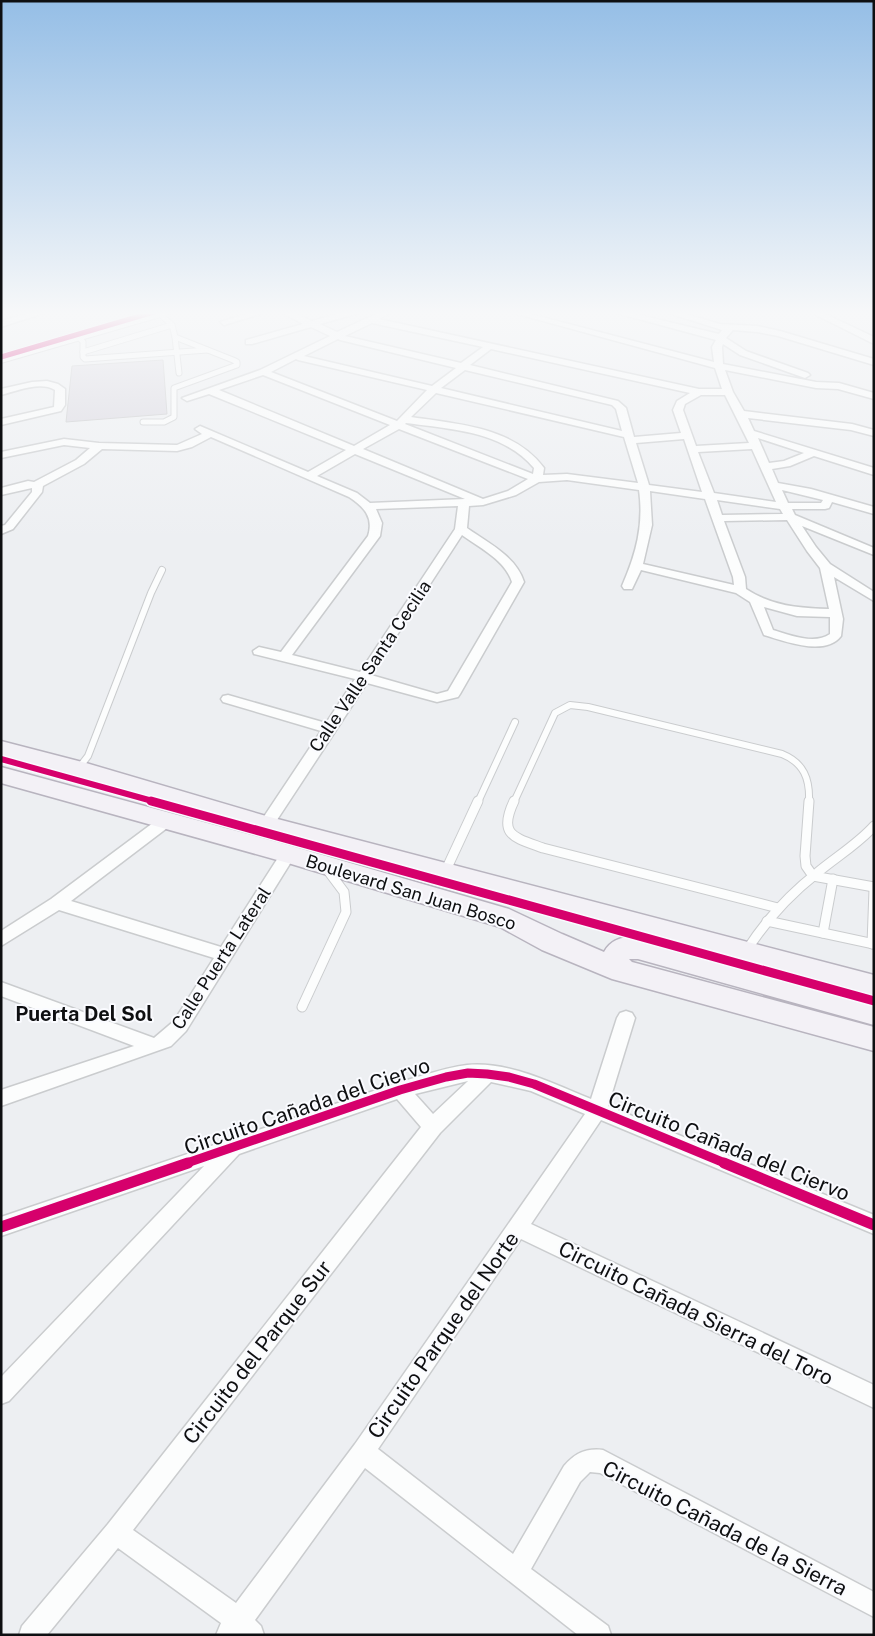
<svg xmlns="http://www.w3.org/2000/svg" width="875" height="1636" viewBox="0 0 875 1636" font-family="'Public Sans',sans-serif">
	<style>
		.building { fill: #d8d6df; stroke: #c5c6c8 }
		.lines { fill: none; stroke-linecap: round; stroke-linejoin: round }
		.service-far2-casing { stroke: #caccce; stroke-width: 7 }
		.service-far1-casing { stroke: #caccce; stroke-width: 8 }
		.service-casing { stroke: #caccce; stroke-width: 11 }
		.minor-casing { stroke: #caccce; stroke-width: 3 }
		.tertiary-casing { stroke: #caccce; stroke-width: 2 }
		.primary-casing { stroke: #b8b4bf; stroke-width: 3 }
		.service-far2 { stroke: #fcfdfd; stroke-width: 5 }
		.service-far1 { stroke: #fcfdfd; stroke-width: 6 }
		.service { stroke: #fcfdfd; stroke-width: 9 }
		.minor { fill: #fcfdfd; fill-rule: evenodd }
		.tertiary { fill: #fcfdfd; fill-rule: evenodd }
		.primary { fill: #f3f1f6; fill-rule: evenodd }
		.cycleway-far3-casing { stroke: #fafbff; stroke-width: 7 }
		.cycleway-far2-casing { stroke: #fafbff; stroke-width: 9 }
		.cycleway-far1-casing { stroke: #fafbff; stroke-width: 12 }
		.cycleway-casing { stroke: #fafbff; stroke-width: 14 }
		.cycleway-far3 { stroke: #d6006c; stroke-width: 5 }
		.cycleway-far2 { stroke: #d6006c; stroke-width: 6 }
		.cycleway-far1 { stroke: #d6006c; stroke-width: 9 }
		.cycleway { stroke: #d6006c; stroke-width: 11 }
		.labels { text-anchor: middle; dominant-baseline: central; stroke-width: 4; stroke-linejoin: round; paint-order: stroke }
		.street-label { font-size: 18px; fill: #0e0f11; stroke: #fafbff }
		.quarter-label { font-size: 20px; font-weight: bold; fill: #0e0f11; stroke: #fafbff }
		.near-street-label { font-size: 21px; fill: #0e0f11; stroke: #fafbff }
	</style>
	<rect width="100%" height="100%" fill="#edeff2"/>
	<polygon class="building" points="163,360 167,414 66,422 72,366"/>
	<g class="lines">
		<g class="service-far2-casing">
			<g id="service-far2">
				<polyline points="79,337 83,342 83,357 85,359 207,350"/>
				<polyline points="175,337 179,373"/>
				<polyline points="83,352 172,325"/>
				<polyline points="143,422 164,422 174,417 174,388 237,365 237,362 233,360 175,337 172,325 160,314"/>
			</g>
		</g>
		<g class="service-far1-casing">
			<g id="service-far1">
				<polyline points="78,769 88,756 151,593 162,570"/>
				<polyline points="478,802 515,722"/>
				<path d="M514 802 555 713 570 705 588 707 782 754C804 763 810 779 809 802"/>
			</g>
		</g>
		<g class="service-casing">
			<g id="service">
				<path d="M514 801C498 835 513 837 543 848L778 908"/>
				<polyline points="809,801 805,856 806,866 813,876 874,887"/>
				<polyline points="445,872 478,801"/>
				<polyline points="767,921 874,944"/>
				<polyline points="823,933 833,879"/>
				<polyline points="872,944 874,890"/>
				<path d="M747 950C766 920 789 895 817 873 836 857 858 844 874 826"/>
				<polyline points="302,1007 346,912 344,892 326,868"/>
			</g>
		</g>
		<g class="minor-casing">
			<g id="minor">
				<polygon points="37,311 50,311 1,327 1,321"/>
				<polygon points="125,311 139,311 141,313 137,316"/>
				<polygon points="256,311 270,311 224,325 220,322"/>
				<path d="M279 311H290L312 321 347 311H360L359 313 320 324 337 332 382 311H393L379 319 699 389H722L715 368 506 311H519L714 362 712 347 716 340 609 311H623L719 334 722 330 662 311H675L720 324 757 326 780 331 874 359V365L778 336 757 332 733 330 726 338 746 351 808 373 810 375 805 378 740 355 723 344 722 347 723 364 816 382 839 383 874 393V399L838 389 816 388 725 370 733 392 744 411 852 424 874 430V436L851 430 748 418 754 431 874 468V475L814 456 790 466 772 469 778 483 811 489 874 507V514L832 502 829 508 825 509H792L795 515 874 548V555L802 526 816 547 830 564 874 592V601L834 577 843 619 841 636C825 657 784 641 764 635L750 602 736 593 641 570 632 589H624L622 586C636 554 644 525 639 490L567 480 539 482 516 495 483 505 469 506 467 528C488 543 516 556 524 582L460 694 458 697 437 702 367 683 271 829 266 830 261 829 258 825 261 821 321 731 223 702 221 699 223 696 228 695 326 723 355 679 254 654 253 651 259 647 281 652 368 536C374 517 364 507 349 497L211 437 192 447 177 451 102 449 84 464 43 486 42 492 13 529 1 534V526L5 525 32 492V488L1 495V488L28 481 34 482 76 460 90 448 64 445 1 458V452L64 439 99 443 177 445 202 434 195 429 200 426 308 472 346 450 209 394 187 401 182 398 260 370 330 336 311 327 252 344H246V340L303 324ZM372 323 483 347 461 363 345 336ZM338 339 340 340 456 368 432 386 304 356ZM491 349 690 393 677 401 673 410 681 433 634 437 626 408 618 401 470 365ZM296 359 298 360 427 390 397 421 271 372ZM465 370 612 405 616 409 622 431 441 388ZM263 375 390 425 354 446 219 390ZM436 393 624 437 638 483 567 474 543 475 544 468C514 427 458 424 411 417ZM701 395H725L749 443 696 446 683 410 685 404ZM406 423C450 429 503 431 534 468L533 474 405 424ZM399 429 528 479 508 491 483 499 363 449ZM758 438 804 453 784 461 769 463ZM684 439 702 492 649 485 636 443ZM752 449 776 502 714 493 698 452ZM355 454 465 499 370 503 357 493 317 476ZM782 490 823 500 821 503H788ZM650 491 705 499 733 577 734 585 643 564 652 525ZM717 500 780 509 783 514 722 515ZM458 506 455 529 360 672 292 655 380 536 382 523 376 509ZM787 520 807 551 820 568 829 609C798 608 772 606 746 589L745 577 724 521ZM462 535C480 548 505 560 512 582L448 691 437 694 371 675ZM764 607 797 616 830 617V634C815 645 789 635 773 630Z"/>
				<polygon points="808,311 819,311 874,337 874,344"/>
				<path d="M47 381 58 384 65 389V405L61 411 1 425V419L54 407 55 390C40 381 17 391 1 395V389L32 382Z"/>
				<polygon points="166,816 171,817 174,821 171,825 71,901 221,947 283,850 288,848 293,850 296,854 186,1031 171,1046 1,1106 1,1090 134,1046 1,996 1,982 154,1038 174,1021 214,958 59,910 1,946 1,931 51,899 161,817"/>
				<path d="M626 1011 632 1013 635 1018 608 1106 874 1215V1234L601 1120 531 1224 874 1385V1408L521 1239 378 1449 513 1554 564 1466C575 1453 586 1448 603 1450L874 1592V1617L600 1473 590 1472 580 1482 531 1569 608 1626 611 1635H578L365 1468 255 1620 261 1626 264 1635H216L221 1623 118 1548 47 1635H19L22 1626 108 1524 421 1127 397 1099 239 1154 9 1401 1 1404V1377L204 1166 1 1236V1217L400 1082C422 1076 444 1068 467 1065 510 1061 553 1084 591 1099L617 1018 620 1013ZM468 1081 433 1114 415 1094ZM491 1082 531 1091 585 1114 355 1444 236 1603 133 1530 440 1133Z"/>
			</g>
		</g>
		<g class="tertiary-casing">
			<polygon id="tertiary" points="159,311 175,311 174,313 1,363 1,356"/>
		</g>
		<g class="primary-casing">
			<g id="primary">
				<polygon points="1,741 86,763 266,816 874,975 874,998 266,834 73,776 1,757"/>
				<path d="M1 767 288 845 509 909 562 934 604 952C611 939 624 936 638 937L874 1001V1025L638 959H629L632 962 874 1027V1051L612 979 542 950 500 927 288 863 1 783Z"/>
			</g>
		</g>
		<use href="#service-far2" class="service-far2"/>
		<use href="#service-far1" class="service-far1"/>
		<use href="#service" class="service"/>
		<use href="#minor" class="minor"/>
		<use href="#tertiary" class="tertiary"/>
		<use href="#primary" class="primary"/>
		<g class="cycleway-far3-casing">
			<polyline id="cycleway-far3" points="1,357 157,311"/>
		</g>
		<g class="cycleway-far2-casing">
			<polyline id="cycleway-far2" points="1,759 156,802"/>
		</g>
		<g class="cycleway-far1-casing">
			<g id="cycleway-far1">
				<polyline points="151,801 874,1001"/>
				<polyline points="184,1164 400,1090 446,1077 468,1073 487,1074 509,1077 534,1084 727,1164"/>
			</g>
		</g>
		<g class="cycleway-casing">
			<g id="cycleway">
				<polyline points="724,1163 874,1225"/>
				<polyline points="1,1227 188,1163"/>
			</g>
		</g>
		<use href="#cycleway-far3" class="cycleway-far3"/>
		<use href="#cycleway-far2" class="cycleway-far2"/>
		<use href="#cycleway-far1" class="cycleway-far1"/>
		<use href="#cycleway" class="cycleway"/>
	</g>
	<linearGradient id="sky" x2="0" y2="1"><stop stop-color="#95bee6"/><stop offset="0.58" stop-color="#f7f8f9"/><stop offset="1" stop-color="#f7f8f9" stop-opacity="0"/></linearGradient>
	<rect width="875" height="540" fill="url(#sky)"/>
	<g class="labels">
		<g class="street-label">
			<text transform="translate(370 666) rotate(-56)">Calle Valle Santa Cecilia</text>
			<text transform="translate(411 892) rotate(17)">Boulevard San Juan Bosco</text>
			<text transform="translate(221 958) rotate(-57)">Calle Puerta Lateral</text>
		</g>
		<g class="quarter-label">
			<text x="84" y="1014">Puerta Del Sol</text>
		</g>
		<g class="near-street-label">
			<text transform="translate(307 1106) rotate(-19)">Circuito Cañada del Ciervo</text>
			<text transform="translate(729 1146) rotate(22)">Circuito Cañada del Ciervo</text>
			<text transform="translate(696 1313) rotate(26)">Circuito Cañada Sierra del Toro</text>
			<text transform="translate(443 1335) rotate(-55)">Circuito Parque del Norte</text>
			<text transform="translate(257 1352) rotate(-52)">Circuito del Parque Sur</text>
			<text transform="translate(725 1528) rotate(27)">Circuito Cañada de la Sierra</text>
		</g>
	</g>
	<rect width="875" height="1636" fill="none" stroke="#0e0f11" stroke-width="5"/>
</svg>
